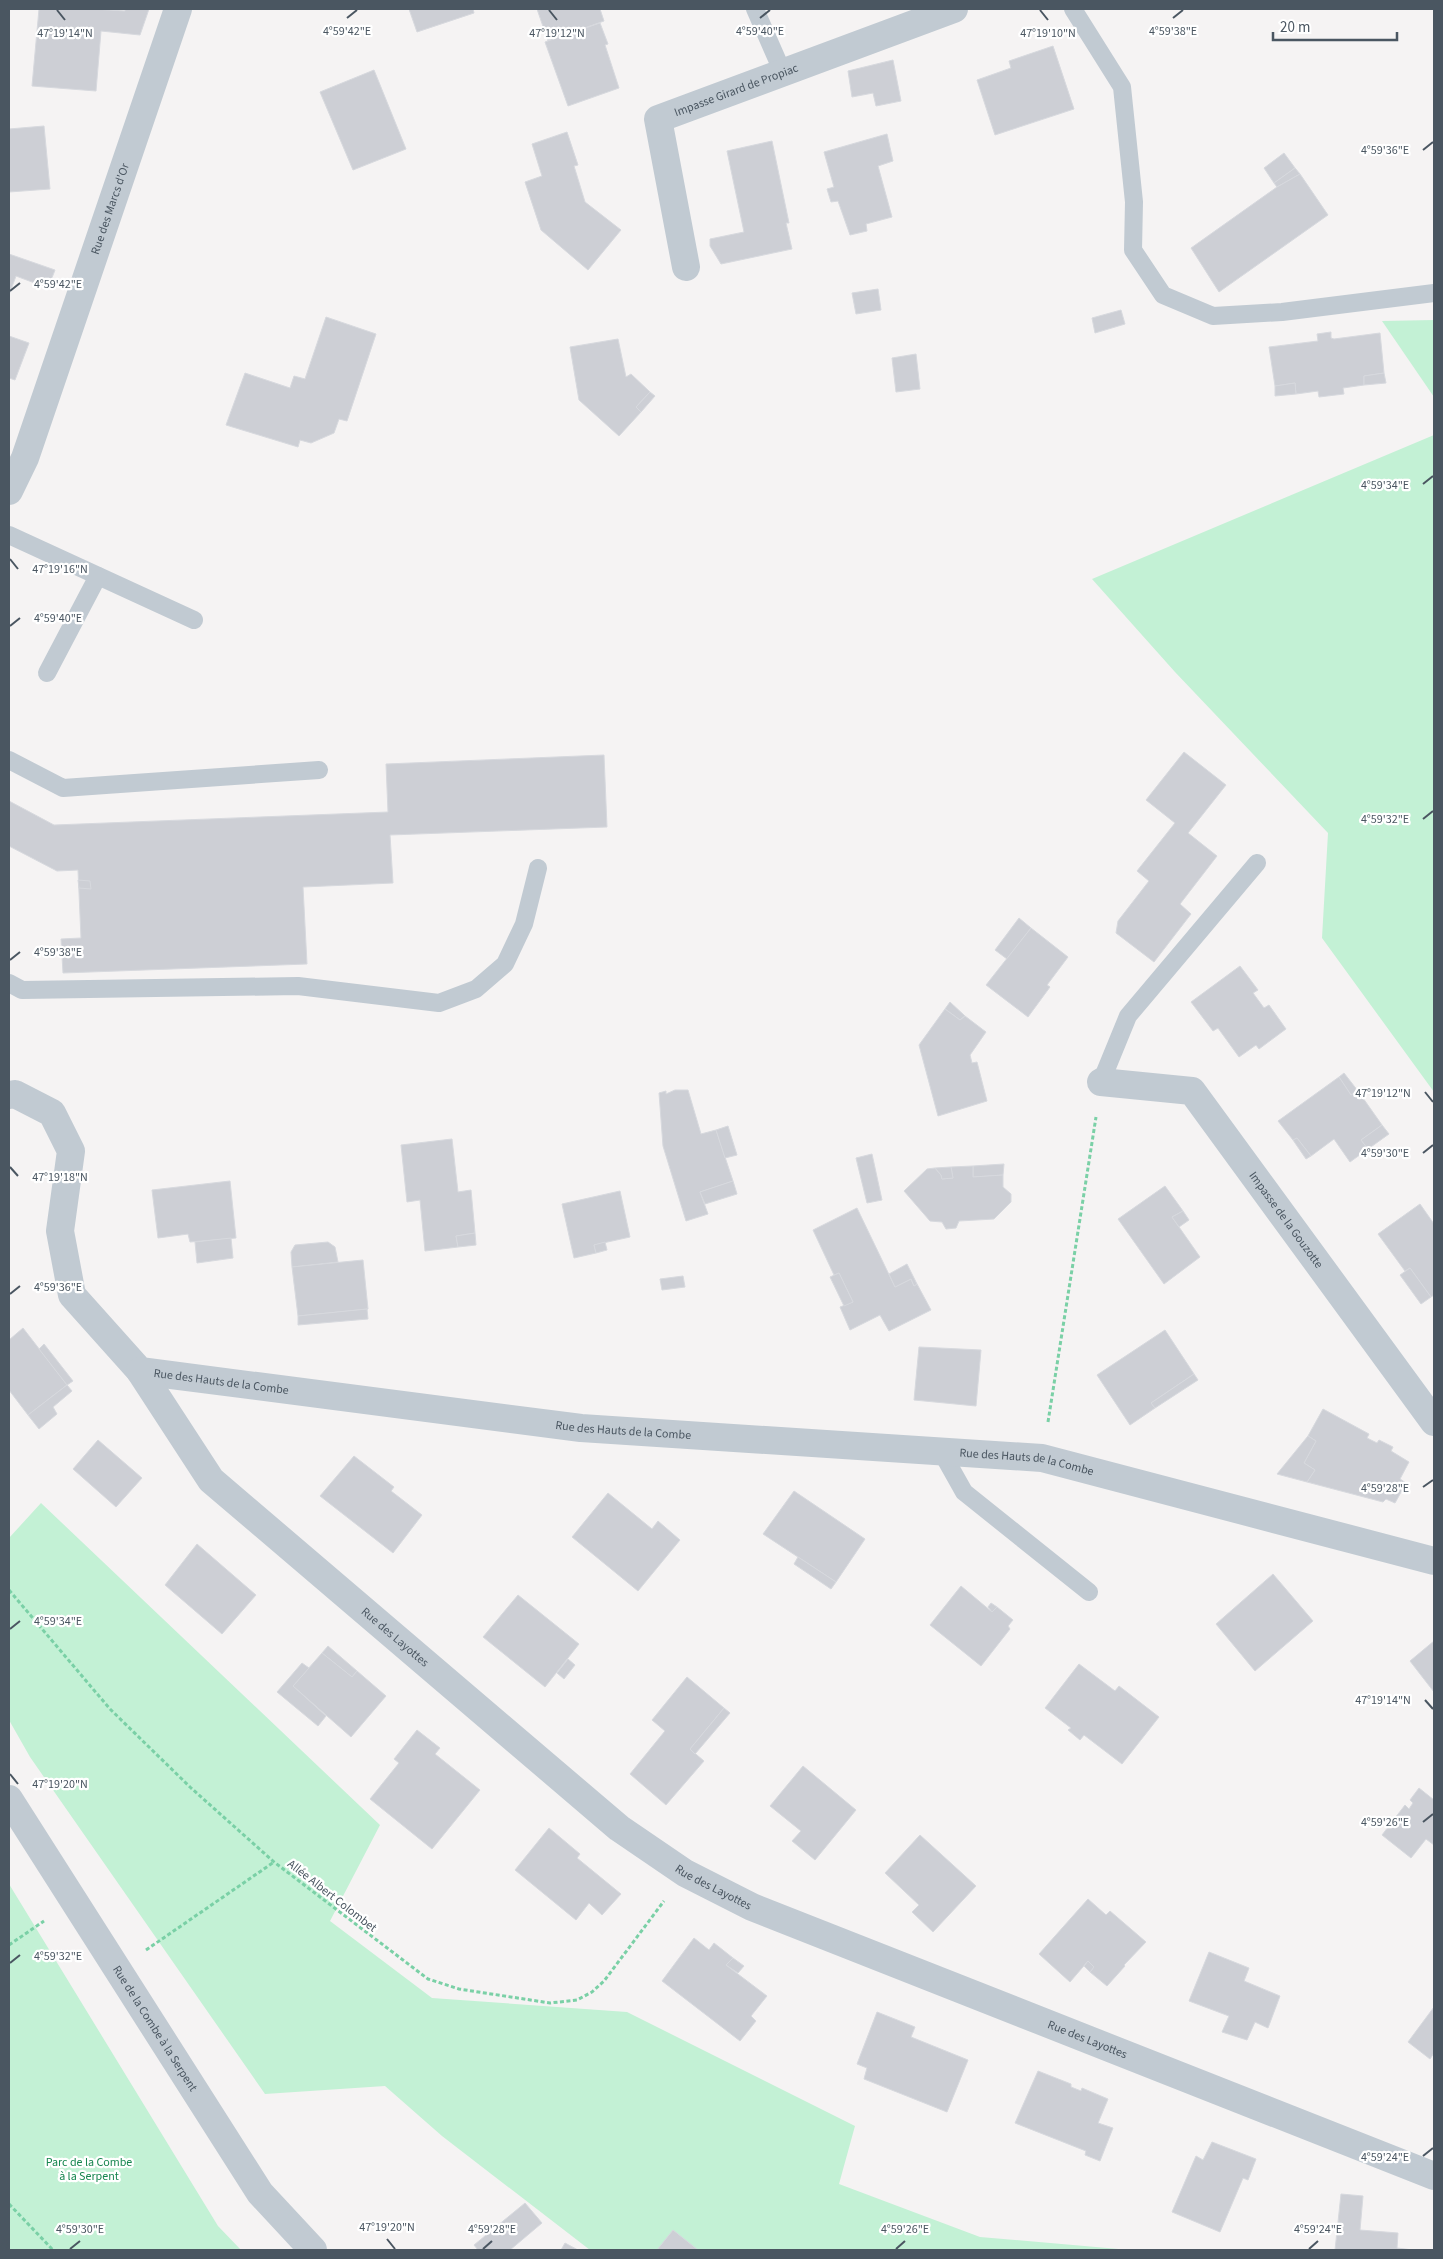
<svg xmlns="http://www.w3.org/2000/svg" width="1443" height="2259" viewBox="0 0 1443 2259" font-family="'Source Sans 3',sans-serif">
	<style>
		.green { fill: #c3f1d5 }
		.building { fill: #cdcfd5; stroke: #d7d9de }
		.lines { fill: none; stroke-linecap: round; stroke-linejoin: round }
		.path { stroke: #7ad0a6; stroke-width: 3; stroke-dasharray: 4 2.5; stroke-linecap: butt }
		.service { stroke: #c1cad2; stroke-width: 18 }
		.minor { stroke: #c1cad2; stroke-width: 28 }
		.ticks { fill: none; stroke: #4a5661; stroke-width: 2 }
		.labels { text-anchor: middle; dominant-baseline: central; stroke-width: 4.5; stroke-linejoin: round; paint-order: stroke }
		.street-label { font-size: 12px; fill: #4a5661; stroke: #fff }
		.park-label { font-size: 12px; fill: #17864f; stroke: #fff }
		.ticks-label { font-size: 12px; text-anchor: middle; fill: #4a5661; stroke: #fff; stroke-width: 4.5; stroke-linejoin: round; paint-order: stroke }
	</style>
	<rect width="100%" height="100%" fill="#f5f3f3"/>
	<g class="green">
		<polygon points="1434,320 1434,397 1382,321"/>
		<polygon points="1434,435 1434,1092 1322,938 1328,833 1175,672 1092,579"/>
		<polygon points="41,1503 380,1825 330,1921 432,1998 627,2012 855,2126 839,2184 980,2237 1130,2250 590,2250 442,2136 385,2086 265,2094 30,1757 9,1720 9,1538"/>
		<polygon points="9,1884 218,2226 241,2250 9,2250"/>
	</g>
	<g class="building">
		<polygon points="39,9 93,9 125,11 125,9 149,9 140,35 101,31 96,91 32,86"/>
		<polygon points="409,9 473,9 474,13 417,32"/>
		<polygon points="537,9 600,9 604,21 548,41"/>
		<polygon points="600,23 608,44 605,45 619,88 568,106 545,42"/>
		<polygon points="1053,46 1074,109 995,135 977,80 1011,68 1009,61"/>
		<polygon points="893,60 901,101 876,106 873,93 852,97 848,71"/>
		<polygon points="374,70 406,149 353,170 320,92"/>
		<polygon points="44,126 50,189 9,192 9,129"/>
		<polygon points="567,132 578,165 574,166 585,202 621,230 588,270 541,230 525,182 542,176 532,144"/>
		<polygon points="887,134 893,161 878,166 892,217 866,224 867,231 850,235 838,201 831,202 827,189 834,187 824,152"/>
		<polygon points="772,141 789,223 786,223 792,249 721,264 710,246 710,239 744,232 727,151"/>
		<polygon points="1284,153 1295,168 1274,183 1264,168"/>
		<polygon points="1295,168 1300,174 1277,187 1274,183"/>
		<polygon points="1300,174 1328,215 1219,292 1191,248 1277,187"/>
		<polygon points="9,254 55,270 48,288 16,276 9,295"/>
		<polygon points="878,289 881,310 856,314 852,293"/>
		<polygon points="1121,310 1125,324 1095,333 1092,318"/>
		<polygon points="326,317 376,334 347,421 339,419 334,433 311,443 300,440 298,447 226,425 245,373 290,388 294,376 305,379"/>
		<polygon points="1331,332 1331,338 1334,339 1380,333 1384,373 1364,376 1364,385 1343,388 1344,394 1319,397 1318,391 1296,394 1295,383 1275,386 1269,347 1318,341 1317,334"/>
		<polygon points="9,336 29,343 15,380 9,378"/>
		<polygon points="618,339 626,377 631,374 650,392 636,407 641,412 619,436 579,400 570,347"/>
		<polygon points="916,354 920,389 896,392 892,358"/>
		<polygon points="1384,373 1386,383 1364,385 1364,376"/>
		<polygon points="1295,383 1296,394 1275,396 1275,386"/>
		<polygon points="650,392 655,396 641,412 636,407"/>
		<polygon points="1184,752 1226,785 1188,833 1217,856 1180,904 1191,914 1154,962 1116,933 1118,921 1149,881 1137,871 1175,823 1146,800"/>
		<polygon points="604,755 607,827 390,835 393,883 303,887 307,964 63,973 61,939 81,938 78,870 57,871 9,846 9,801 54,825 388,812 386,764"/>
		<polygon points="78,880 90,881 91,889 79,888"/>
		<polygon points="1019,918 1031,928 1007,959 995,950"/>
		<polygon points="1031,928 1068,957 1047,985 1050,987 1028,1017 986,985"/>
		<polygon points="1240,966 1258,990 1253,993 1264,1008 1269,1005 1286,1029 1259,1049 1256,1045 1239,1057 1218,1028 1213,1031 1191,1002"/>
		<polygon points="950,1002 965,1016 960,1020 945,1009"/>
		<polygon points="945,1009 960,1020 965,1016 986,1032 970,1055 972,1063 977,1062 987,1101 938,1116 919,1045"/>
		<polygon points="1344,1073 1358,1091 1351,1095 1339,1077"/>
		<polygon points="1339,1077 1351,1095 1358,1091 1382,1125 1361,1140 1368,1149 1350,1162 1334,1139 1311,1156 1297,1138 1293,1140 1278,1121"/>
		<polygon points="675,1090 688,1090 701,1134 716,1130 733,1181 700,1192 708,1214 686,1221 663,1146 659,1093 666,1091 666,1094"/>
		<polygon points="1382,1125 1389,1134 1368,1149 1361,1140"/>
		<polygon points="728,1126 737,1155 725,1158 716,1130"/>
		<polygon points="1297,1138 1311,1156 1306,1159 1293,1140"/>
		<polygon points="452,1139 458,1192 471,1190 475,1233 456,1236 458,1247 425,1251 420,1200 407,1202 401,1145"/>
		<polygon points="872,1154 882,1200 867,1203 856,1158"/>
		<polygon points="1004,1164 1003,1175 973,1177 973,1166"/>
		<polygon points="973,1166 973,1177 1003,1175 1003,1187 1011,1194 1011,1202 994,1219 959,1221 956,1228 946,1229 942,1222 930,1221 904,1191 927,1169 935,1168 941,1175 942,1179 953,1178 951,1167"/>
		<polygon points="951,1167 953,1178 942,1179 941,1175 935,1168"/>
		<polygon points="230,1181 236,1238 190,1242 188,1234 158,1238 152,1190"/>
		<polygon points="733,1181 737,1194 705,1204 700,1192"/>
		<polygon points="1165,1186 1183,1211 1172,1217 1200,1257 1164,1284 1118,1219"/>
		<polygon points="620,1191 630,1237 594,1245 596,1253 574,1258 562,1204"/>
		<polygon points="1420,1204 1434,1224 1434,1295 1431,1297 1410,1268 1405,1271 1378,1234"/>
		<polygon points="857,1208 895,1287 911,1279 914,1286 917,1284 931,1310 889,1331 880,1315 850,1330 840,1307 853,1302 839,1273 834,1275 813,1230"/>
		<polygon points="1183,1211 1189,1220 1179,1227 1172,1217"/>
		<polygon points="475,1233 476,1245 458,1247 456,1236"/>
		<polygon points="231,1238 233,1258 197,1263 195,1242"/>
		<polygon points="328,1242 335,1247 338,1262 292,1267 291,1252 295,1245"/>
		<polygon points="605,1242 607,1250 596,1253 594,1245"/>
		<polygon points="363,1260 368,1309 298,1316 292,1267"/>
		<polygon points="907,1264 917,1284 914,1286 911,1279 895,1287 889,1274"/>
		<polygon points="1410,1268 1431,1297 1421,1304 1400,1275"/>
		<polygon points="839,1273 853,1302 844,1306 830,1277"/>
		<polygon points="683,1276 685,1287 662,1290 660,1279"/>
		<polygon points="367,1309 368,1319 298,1325 298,1316"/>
		<polygon points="23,1328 67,1385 28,1415 9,1390 9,1340"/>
		<polygon points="1165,1330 1194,1374 1151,1403 1155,1408 1130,1425 1097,1375"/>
		<polygon points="44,1344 73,1381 67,1385 39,1349"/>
		<polygon points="919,1347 981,1350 976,1406 914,1400"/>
		<polygon points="1194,1374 1198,1380 1155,1408 1151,1403"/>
		<polygon points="67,1385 72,1391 53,1407 57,1414 39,1429 28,1415"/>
		<polygon points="1323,1409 1369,1434 1367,1438 1377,1443 1379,1440 1393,1447 1391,1451 1409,1462 1400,1479 1406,1483 1395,1503 1386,1499 1383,1502 1307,1482 1315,1470 1304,1463 1316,1441 1308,1436"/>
		<polygon points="1308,1436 1316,1441 1304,1463 1315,1470 1307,1482 1277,1474"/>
		<polygon points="98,1440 142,1478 116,1507 73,1469"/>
		<polygon points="354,1456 394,1487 391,1491 422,1515 393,1553 320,1496"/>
		<polygon points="794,1491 865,1539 836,1582 763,1534"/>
		<polygon points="608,1493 652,1529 658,1521 680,1540 638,1591 572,1537"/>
		<polygon points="197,1544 256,1595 222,1634 165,1585"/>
		<polygon points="798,1557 836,1582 831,1589 794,1564"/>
		<polygon points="1273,1574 1313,1621 1255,1671 1216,1624"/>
		<polygon points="961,1586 992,1612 997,1607 1013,1620 1008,1626 1010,1629 981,1666 930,1625"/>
		<polygon points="518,1595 579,1644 545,1687 483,1637"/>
		<polygon points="991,1603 997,1607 992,1612 988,1607"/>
		<polygon points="1434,1641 1434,1692 1410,1661"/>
		<polygon points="328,1646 357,1671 352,1677 322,1653"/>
		<polygon points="322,1653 352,1677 357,1671 386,1696 351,1737 293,1686"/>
		<polygon points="568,1659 575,1665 564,1679 557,1673"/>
		<polygon points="302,1663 309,1668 293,1686 326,1716 318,1726 277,1692"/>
		<polygon points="1079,1664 1115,1691 1119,1686 1159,1717 1122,1764 1084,1735 1080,1740 1068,1730 1071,1728 1045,1708"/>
		<polygon points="687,1677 724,1708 690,1749 704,1761 666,1805 630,1774 665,1731 652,1720"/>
		<polygon points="724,1708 730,1713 695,1754 690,1749"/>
		<polygon points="417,1730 440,1748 435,1754 480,1790 432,1849 370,1799 399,1763 394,1759"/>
		<polygon points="803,1766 856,1810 815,1860 792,1841 801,1831 770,1806"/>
		<polygon points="1419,1788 1434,1800 1434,1845 1426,1839 1411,1858 1382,1835 1405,1805 1409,1809 1413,1803 1410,1800"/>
		<polygon points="549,1828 580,1854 577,1858 621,1894 602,1915 589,1903 576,1920 515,1870"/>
		<polygon points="920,1835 976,1886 933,1932 912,1912 919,1905 885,1873"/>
		<polygon points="1088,1899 1106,1915 1110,1911 1146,1942 1124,1965 1125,1966 1107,1986 1090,1972 1094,1967 1088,1961 1070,1982 1039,1954"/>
		<polygon points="694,1938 709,1950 714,1943 733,1958 726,1965 767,1996 751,2016 756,2021 740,2041 662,1981"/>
		<polygon points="1209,1952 1249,1968 1244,1981 1280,1996 1268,2028 1255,2022 1247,2040 1222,2032 1229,2016 1189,2001"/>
		<polygon points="733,1958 744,1966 738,1973 726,1965"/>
		<polygon points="1088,1961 1094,1967 1090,1972 1084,1966"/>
		<polygon points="1434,2007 1434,2053 1430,2059 1408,2042"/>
		<polygon points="877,2012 915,2027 911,2037 968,2060 947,2112 864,2079 867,2068 857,2064"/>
		<polygon points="1038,2071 1071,2084 1071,2087 1081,2091 1082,2088 1108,2099 1098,2123 1113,2128 1100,2161 1085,2155 1086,2151 1015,2123"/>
		<polygon points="1212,2142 1256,2159 1248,2180 1243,2178 1220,2232 1172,2212 1196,2156 1203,2160"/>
		<polygon points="1341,2194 1363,2196 1360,2230 1398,2233 1397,2248 1413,2250 1335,2250"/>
		<polygon points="525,2203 542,2223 510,2250 478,2250 474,2245"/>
		<polygon points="673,2230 698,2250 657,2250"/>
		<polygon points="565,2243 578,2250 561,2250"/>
	</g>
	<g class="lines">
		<g class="path">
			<polyline points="1048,1422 1096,1117"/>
			<polyline points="9,1590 110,1709 190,1787 274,1862 428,1979 459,1989 550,2003 577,2000 592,1992 604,1981 664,1901"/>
			<polyline points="9,1945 44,1921"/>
			<polyline points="146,1950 274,1862"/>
			<polyline points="9,2204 53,2250"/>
		</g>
		<g class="service">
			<polyline points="755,9 783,73"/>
			<polyline points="1073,9 1122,87 1134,202 1133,250 1163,295 1213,316 1282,312 1434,293"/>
			<polyline points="9,535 194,620"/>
			<polyline points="47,673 98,576"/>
			<polyline points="9,760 63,788 319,770"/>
			<polyline points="9,983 22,990 298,986 439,1003 476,989 505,964 524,924 538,868"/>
			<polyline points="1101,1082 1128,1016 1257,863"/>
			<polyline points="941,1451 964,1492 1089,1592"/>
		</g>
		<g class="minor">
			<path id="s1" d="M686 267 658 119 954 9"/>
			<path id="s2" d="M9 491 25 458 178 9"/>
			<path id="s3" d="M1101 1082 1192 1091 1434 1422"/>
			<path id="s4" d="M9 1095 15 1094 52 1113 71 1151 60 1231 72 1295 140 1371 581 1428 1042 1458 1434 1561"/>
			<path id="s5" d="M140 1371 211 1480 619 1828 685 1873 752 1907 1434 2176"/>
			<path id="s6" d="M9 1799 260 2193 313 2250"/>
		</g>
	</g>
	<path class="ticks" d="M57 10 65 20M549 10 557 20M1040 10 1048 20M347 18 357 10M760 18 770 10M1173 18 1183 10M1423 150 1433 142M10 291 20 283M1423 484 1433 476M10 559 18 569M10 626 20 618M1423 819 1433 811M10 960 20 952M1425 1092 1433 1102M1423 1153 1433 1145M10 1167 18 1176M10 1294 20 1286M1423 1487 1433 1480M10 1629 20 1621M1425 1700 1433 1709M10 1774 18 1784M1423 1822 1433 1814M10 1963 20 1955M1423 2156 1433 2148M387 2239 395 2249M70 2249 80 2241M483 2249 492 2241M896 2249 905 2241M1309 2249 1318 2241"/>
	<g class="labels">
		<g class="street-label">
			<text stroke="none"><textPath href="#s1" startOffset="234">Impasse Girard de Propiac</textPath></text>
			<text stroke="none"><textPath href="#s2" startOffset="300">Rue des Marcs d'Or</textPath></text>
			<text stroke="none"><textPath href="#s3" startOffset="251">Impasse de la Gouzotte</textPath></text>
			<text stroke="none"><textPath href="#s4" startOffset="420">Rue des Hauts de la Combe</textPath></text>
			<text stroke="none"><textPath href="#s4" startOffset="825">Rue des Hauts de la Combe</textPath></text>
			<text stroke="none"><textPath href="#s4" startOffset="1230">Rue des Hauts de la Combe</textPath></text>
			<text stroke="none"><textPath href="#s5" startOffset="372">Rue des Layottes</textPath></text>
			<text stroke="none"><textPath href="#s5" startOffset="778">Rue des Layottes</textPath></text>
			<text transform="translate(332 1896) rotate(38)">Allée Albert Colombet</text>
			<text stroke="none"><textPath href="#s6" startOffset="272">Rue de la Combe à la Serpent</textPath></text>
			<text stroke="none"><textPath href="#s5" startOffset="1182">Rue des Layottes</textPath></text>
		</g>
		<g class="park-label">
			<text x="89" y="2162">Parc de la Combe<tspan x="89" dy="14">à la Serpent</tspan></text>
		</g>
	</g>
	<g class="ticks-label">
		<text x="347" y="35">4°59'42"E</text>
		<text x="760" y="35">4°59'40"E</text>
		<text x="1173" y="35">4°59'38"E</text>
		<text x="65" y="37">47°19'14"N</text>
		<text x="557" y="37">47°19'12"N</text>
		<text x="1048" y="37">47°19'10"N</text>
		<text x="1385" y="154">4°59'36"E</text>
		<text x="58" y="288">4°59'42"E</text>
		<text x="1385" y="489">4°59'34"E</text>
		<text x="60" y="573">47°19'16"N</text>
		<text x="58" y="622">4°59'40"E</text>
		<text x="1385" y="823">4°59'32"E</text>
		<text x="58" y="956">4°59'38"E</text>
		<text x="1383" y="1097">47°19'12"N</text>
		<text x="1385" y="1157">4°59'30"E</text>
		<text x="60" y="1181">47°19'18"N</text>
		<text x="58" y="1291">4°59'36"E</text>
		<text x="1385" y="1492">4°59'28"E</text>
		<text x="58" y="1625">4°59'34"E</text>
		<text x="1383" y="1704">47°19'14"N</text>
		<text x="60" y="1788">47°19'20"N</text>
		<text x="1385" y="1826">4°59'26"E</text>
		<text x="58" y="1960">4°59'32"E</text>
		<text x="1385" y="2161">4°59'24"E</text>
		<text x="387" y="2231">47°19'20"N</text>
		<text x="80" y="2233">4°59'30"E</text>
		<text x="492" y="2233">4°59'28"E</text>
		<text x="905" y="2233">4°59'26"E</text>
		<text x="1318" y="2233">4°59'24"E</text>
	</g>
	<rect width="1443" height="2259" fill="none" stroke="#4a5661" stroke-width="20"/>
	<path d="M1273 32v8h124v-8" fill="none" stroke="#4a5661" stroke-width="2.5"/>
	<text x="1280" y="32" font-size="15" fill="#4a5661" stroke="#ffffff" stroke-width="4" paint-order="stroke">20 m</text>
</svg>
